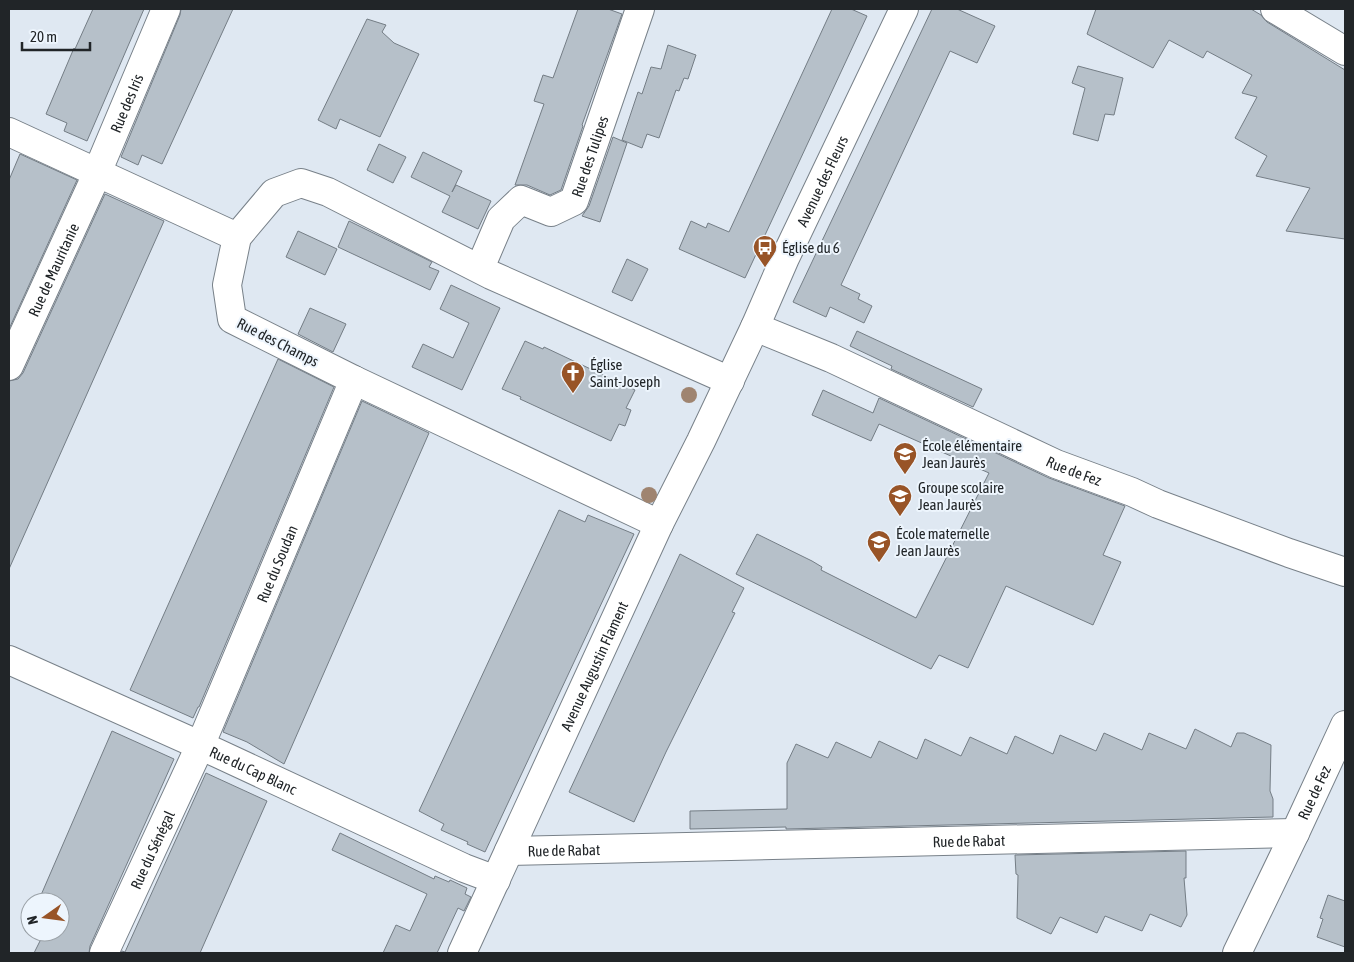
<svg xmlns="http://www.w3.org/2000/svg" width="1354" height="962" viewBox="0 0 1354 962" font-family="'Asap Condensed',sans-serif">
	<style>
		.building { fill: #b6c0c9; stroke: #747d85 }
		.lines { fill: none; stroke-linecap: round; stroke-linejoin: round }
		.minor-casing { stroke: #788189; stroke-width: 30 }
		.minor { stroke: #fff; stroke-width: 28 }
		.tree { fill: #9f8470 }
		.labels { text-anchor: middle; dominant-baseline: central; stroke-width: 4; stroke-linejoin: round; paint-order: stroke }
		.street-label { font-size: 15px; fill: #212528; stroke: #edf5fd }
		.poi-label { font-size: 15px; fill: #212528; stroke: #edf5fd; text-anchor: start }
	</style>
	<rect width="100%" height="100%" fill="#dfe8f2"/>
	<g class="building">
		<polygon points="93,9 144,9 87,141 64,131 67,123 46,114 74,48 75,49"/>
		<polygon points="181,9 233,9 162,164 142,155 138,165 121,157 180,15"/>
		<polygon points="578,9 608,9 622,14 582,125 583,126 561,190 550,195 527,185 515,185 544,104 534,101 543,75 553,78"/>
		<polygon points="832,9 851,9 867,16 745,278 679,249 691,221 706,228 708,223 729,232"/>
		<polygon points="932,9 957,9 995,26 977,63 950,51 841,285 860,294 858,299 872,306 864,323 830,307 826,317 793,302"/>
		<polygon points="1096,9 1251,9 1261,15 1267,22 1345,70 1345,239 1286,231 1310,188 1256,176 1267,156 1235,138 1257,97 1242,93 1252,75 1207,51 1203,58 1169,40 1153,68 1087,34"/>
		<polygon points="367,19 386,25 382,32 394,43 419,54 380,137 340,119 336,129 318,120"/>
		<polygon points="668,45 696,55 688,79 684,78 679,91 676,90 659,138 647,134 642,148 622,140 638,92 642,94 651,67 661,69"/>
		<polygon points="1078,66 1123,78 1114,115 1105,114 1098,141 1073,134 1085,88 1072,83"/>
		<polygon points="613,137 627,143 600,222 582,216 589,206"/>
		<polygon points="379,144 406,157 393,183 367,170"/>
		<polygon points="423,152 462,171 452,192 456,185 491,201 478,229 442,212 450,196 411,177"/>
		<polygon points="20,154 77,180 9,329 9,180"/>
		<polygon points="105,194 164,221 9,569 9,381 18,379 23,373"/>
		<polygon points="349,221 432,262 429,267 439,271 430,290 338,247"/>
		<polygon points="298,231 337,249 325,275 286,257"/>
		<polygon points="627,259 648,269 632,301 612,292"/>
		<polygon points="451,285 500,308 462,390 412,367 423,344 453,358 469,323 440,309"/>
		<polygon points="310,308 346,324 333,352 298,334"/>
		<polygon points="857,331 982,389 973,407 891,369 892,366 850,346"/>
		<polygon points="525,341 543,349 544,347 635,390 626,408 631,410 625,426 619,424 611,441 520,399 521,397 502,389"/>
		<polygon points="278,359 334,387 199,707 198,707 193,718 130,690"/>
		<polygon points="823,390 873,413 879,398 1049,478 1125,506 1103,555 1121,562 1093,625 1006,586 968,668 939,655 931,669 736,574 757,534 812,561 822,567 821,570 916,618 989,473 879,424 871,441 812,415"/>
		<polygon points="362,401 429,433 284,764 247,742 223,732"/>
		<polygon points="559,510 585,522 588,515 634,534 485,852 467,844 468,842 441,830 444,824 419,811"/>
		<polygon points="680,554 744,588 732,612 735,613 730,623 666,752 634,822 569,792"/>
		<polygon points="1195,729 1231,747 1237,733 1244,733 1271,745 1270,791 1273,799 1273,817 786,829 786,827 690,829 690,811 787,809 787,763 796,744 828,758 836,742 871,758 879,741 917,759 925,739 961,756 970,737 1007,754 1015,736 1053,754 1060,735 1096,751 1104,733 1142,750 1149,733 1186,749"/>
		<polygon points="112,731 174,759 90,946 89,953 34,953 41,939 25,931 30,920 30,932 60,932 60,902 38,902"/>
		<polygon points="206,773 267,801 200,953 121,953 122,951 125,952"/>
		<polygon points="340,833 434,879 435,876 449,882 450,880 467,888 465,894 471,897 464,911 458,908 437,953 383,953 396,925 410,931 427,894 332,850"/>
		<polygon points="1186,851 1186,878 1184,878 1187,915 1181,927 1150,914 1142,931 1105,916 1097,933 1060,917 1051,934 1017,918 1018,875 1016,874 1015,855"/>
		<polygon points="1328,895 1345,901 1345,947 1317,937 1323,919 1320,918"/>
	</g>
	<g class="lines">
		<g class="minor-casing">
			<g id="minor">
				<polyline points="1275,9 1345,51"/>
				<polyline points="9,132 237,237"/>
				<path id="s1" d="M480 268 501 219 521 200 551 212 574 201 640 9"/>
				<path id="s2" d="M755 327 831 358 1056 464 1132 492 1158 504 1289 553 1345 572"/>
				<path id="s3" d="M9 366 91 187 166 9"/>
				<polyline points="659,524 354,380 232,319 227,285 237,237 274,193 301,183 328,192 491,275 730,381"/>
				<path id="s4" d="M9 660 217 753 464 868 496 880"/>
				<path id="s5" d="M509 851 1295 833"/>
				<path id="s6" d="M104 953 200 746 354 380"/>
				<path id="s7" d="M462 953 659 524 701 441 755 327 785 258 904 9"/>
				<path id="s8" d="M1237 953 1295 833 1345 725"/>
			</g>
		</g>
		<use href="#minor" class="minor"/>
	</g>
	<g class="tree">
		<circle cx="689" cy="395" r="8"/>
		<circle cx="649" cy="495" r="8"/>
	</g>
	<defs>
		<g id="bus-pin" transform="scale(1.25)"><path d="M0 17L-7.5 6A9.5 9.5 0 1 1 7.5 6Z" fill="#985427" stroke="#edf5fd"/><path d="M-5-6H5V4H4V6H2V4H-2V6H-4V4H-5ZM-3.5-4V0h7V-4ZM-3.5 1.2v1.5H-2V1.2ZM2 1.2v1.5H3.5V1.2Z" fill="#fff"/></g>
		<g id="church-pin" transform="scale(1.25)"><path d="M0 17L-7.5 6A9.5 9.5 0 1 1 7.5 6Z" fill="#985427" stroke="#edf5fd"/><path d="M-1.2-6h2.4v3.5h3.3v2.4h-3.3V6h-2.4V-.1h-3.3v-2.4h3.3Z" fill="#fff"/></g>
		<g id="school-pin" transform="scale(1.25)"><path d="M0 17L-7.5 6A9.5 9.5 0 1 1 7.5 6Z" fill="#985427" stroke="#edf5fd"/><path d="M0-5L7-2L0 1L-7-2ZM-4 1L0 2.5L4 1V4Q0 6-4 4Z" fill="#fff"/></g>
	</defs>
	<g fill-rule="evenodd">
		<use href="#bus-pin" x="765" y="247"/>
		<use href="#church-pin" x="573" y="373"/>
		<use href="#school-pin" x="905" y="454"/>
		<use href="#school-pin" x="900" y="496"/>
		<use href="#school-pin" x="879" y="542"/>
	</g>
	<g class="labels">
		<g class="street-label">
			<text stroke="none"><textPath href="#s3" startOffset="288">Rue des Iris</textPath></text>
			<text stroke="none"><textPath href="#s1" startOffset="186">Rue des Tulipes</textPath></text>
			<text stroke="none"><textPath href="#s7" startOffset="852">Avenue des Fleurs</textPath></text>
			<text stroke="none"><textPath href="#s3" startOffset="106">Rue de Mauritanie</textPath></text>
			<text transform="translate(278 342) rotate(27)">Rue des Champs</text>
			<text stroke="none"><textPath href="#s2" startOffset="350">Rue de Fez</textPath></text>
			<text stroke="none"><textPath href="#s6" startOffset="426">Rue du Soudan</textPath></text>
			<text stroke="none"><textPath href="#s7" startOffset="316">Avenue Augustin Flament</textPath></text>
			<text stroke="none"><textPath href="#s4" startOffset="268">Rue du Cap Blanc</textPath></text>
			<text stroke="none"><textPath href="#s8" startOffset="178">Rue de Fez</textPath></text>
			<text stroke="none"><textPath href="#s5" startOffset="460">Rue de Rabat</textPath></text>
			<text stroke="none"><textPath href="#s6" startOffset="114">Rue du Sénégal</textPath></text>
			<text stroke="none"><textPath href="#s5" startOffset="55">Rue de Rabat</textPath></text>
		</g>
		<g class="poi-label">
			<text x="782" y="247">Église du 6</text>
			<text x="590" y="364">Église<tspan x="590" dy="17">Saint-Joseph</tspan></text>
			<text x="922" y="445">École élémentaire<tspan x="922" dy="17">Jean Jaurès</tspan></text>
			<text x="918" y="487">Groupe scolaire<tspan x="918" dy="17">Jean Jaurès</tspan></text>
			<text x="896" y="533">École maternelle<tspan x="896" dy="17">Jean Jaurès</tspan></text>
		</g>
	</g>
	<rect width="1354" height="962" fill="none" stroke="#212528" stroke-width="20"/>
	<g transform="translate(45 917) rotate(256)"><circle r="24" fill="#edf5fd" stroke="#9ba2a8"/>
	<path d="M0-4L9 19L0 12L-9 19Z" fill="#985427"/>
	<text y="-8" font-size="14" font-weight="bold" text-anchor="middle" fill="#212528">N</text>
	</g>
	<path d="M22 42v8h68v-8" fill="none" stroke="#212528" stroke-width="2.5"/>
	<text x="30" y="42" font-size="15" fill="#212528" stroke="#edf5fd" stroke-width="4" paint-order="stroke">20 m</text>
</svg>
